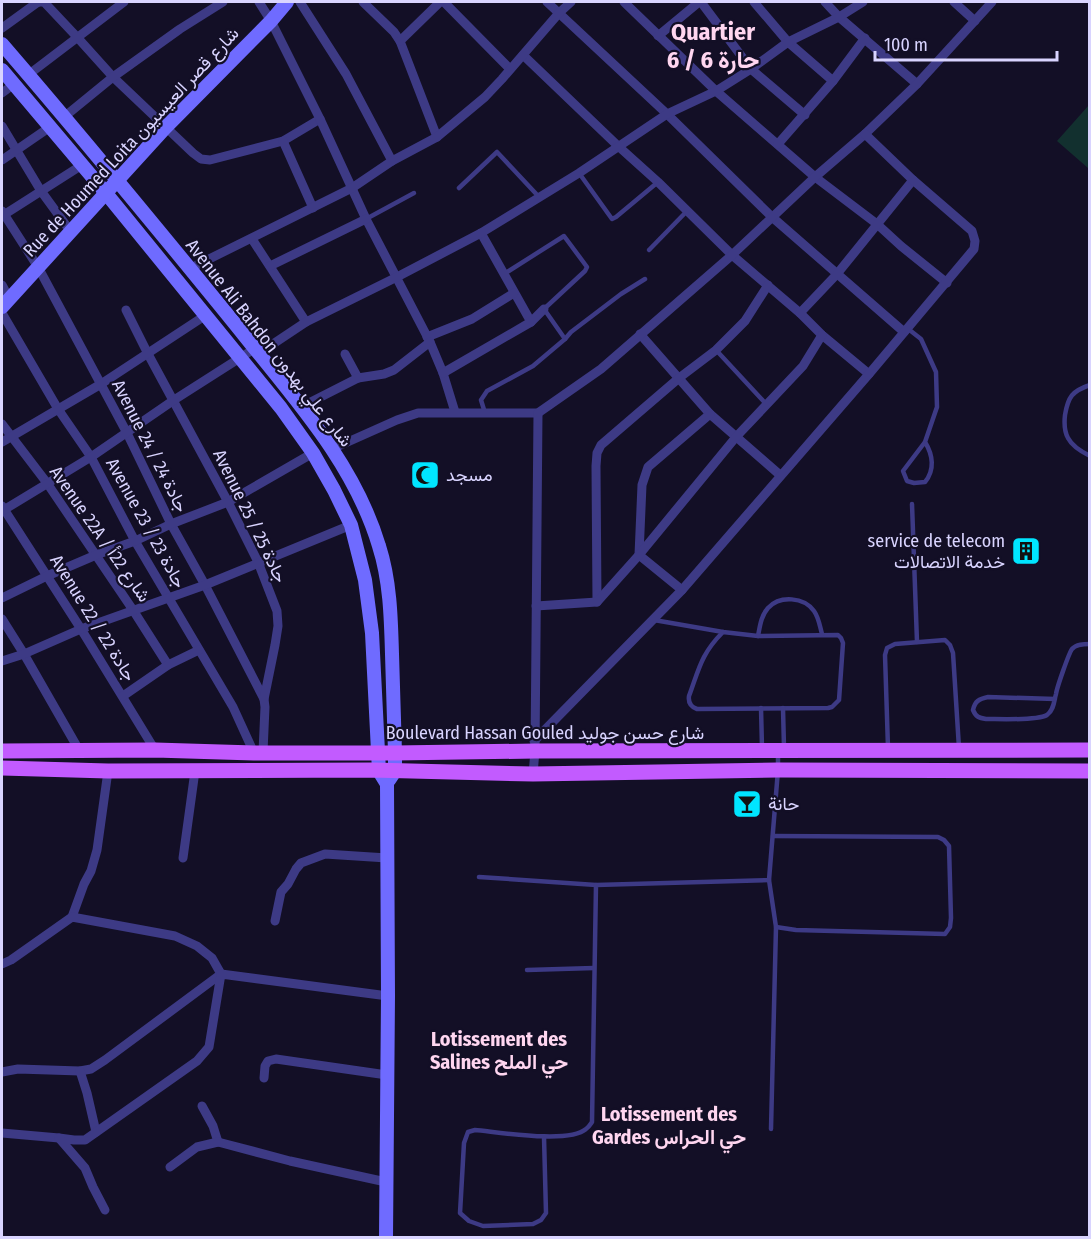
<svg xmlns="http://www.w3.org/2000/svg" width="1091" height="1239" viewBox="0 0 1091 1239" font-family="'Fira Sans Condensed',Vazirmatn,sans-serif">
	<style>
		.green { fill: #12302f }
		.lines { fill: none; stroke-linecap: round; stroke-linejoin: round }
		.lane { stroke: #3d3a85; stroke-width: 4.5 }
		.street { stroke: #3d3a85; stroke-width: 9 }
		.secondary { stroke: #6f6bff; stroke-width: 14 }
		.primary { stroke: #c25bff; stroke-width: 15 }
		.labels { text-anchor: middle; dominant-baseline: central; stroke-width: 4.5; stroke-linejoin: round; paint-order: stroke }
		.street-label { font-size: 18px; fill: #d9d4ff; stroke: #130f26 }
		.poi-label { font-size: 18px; fill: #d9d4ff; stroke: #130f26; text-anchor: start }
		.neighbourhood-label { font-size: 20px; font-weight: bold; fill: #ffd6f0; stroke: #130f26 }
		.district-label { font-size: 24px; font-weight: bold; fill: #ffd6f0; stroke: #130f26 }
	</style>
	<rect width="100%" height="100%" fill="#130f26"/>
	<polygon class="green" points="1089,105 1090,166 1088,168 1057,141"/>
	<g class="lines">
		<g class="lane">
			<polyline points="579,173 612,219 616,217 658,182"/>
			<polyline points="459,188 497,152 540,198"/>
			<polyline points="366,219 414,193"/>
			<polyline points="649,250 687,211"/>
			<polyline points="504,274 564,236 587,267 585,271 544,309 565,339"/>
			<path d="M907 328 921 339 936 372 937 407 925 442 903 471 907 481 914 483 925 482C935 470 933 455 925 442"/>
			<polyline points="716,350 767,405"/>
			<path d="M1090 385C1072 391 1068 397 1065 415 1064 424 1064 431 1068 438 1072 446 1082 452 1090 456"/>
			<polyline points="485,413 481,400 487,391 533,366 565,339 571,332 621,294 645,279"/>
			<polyline points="912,504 917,642"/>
			<path d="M654 620 723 632 758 636 838 635 841 638 843 643 839 700 832 707 828 708 697 709C691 707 688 703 689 696 699 669 701 654 723 632"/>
			<path d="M758 636C760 626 761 616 768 608 780 595 804 597 814 611 819 618 820 627 822 634"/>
			<path d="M1055 699 988 697C979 699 975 701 973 710 976 717 979 718 986 719 999 719 1037 721 1047 715 1054 710 1054 701 1056 694 1057 687 1069 653 1072 649 1076 644 1084 644 1090 644"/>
			<polyline points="761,708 762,748"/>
			<polyline points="783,708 784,748"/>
			<polyline points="888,748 885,655 887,648 895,644 945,640 950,645 953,653 959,748"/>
			<polyline points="479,877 596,885"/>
			<polyline points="769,880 776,927 796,930 945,934 950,927 951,918 949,846 944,840 938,837 773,836"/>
			<polyline points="527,970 594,968"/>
			<polyline points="771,1129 776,927"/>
			<path d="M544 1137 546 1213 541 1220 533 1224 483 1226 469 1221 460 1213 464 1143 468 1132 475 1130C498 1132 569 1144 586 1129 589 1127 590 1125 592 1122L596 885 769 880 778 770V753"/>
		</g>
		<g class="street">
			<polyline points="37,2 44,2 77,37 113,77 193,153 201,159 210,160 283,141 320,119"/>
			<polyline points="259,2 271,21 320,119 366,219 430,342 443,373 455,412"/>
			<polyline points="300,2 346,74 392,161"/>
			<polyline points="363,2 394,32 400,41 437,137"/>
			<polyline points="444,2 510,69"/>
			<polyline points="547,2 667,114 772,217 904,332"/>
			<polyline points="624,2 716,91 815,177 877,224 901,246 947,283"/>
			<polyline points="701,2 751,69 805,115"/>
			<polyline points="754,2 788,42 833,81"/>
			<polyline points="825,2 839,17 917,84"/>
			<polyline points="954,2 975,21"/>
			<polyline points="2,28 38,2"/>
			<polyline points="658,36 699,2"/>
			<polyline points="400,41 440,2"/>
			<polyline points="523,55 618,146 658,182 732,255 800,313 822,335 869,374"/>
			<polyline points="28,75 124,2"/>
			<polyline points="2,93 14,84"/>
			<polyline points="64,117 113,77 180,29 223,2"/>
			<polyline points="2,126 41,191 71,232"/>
			<polyline points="283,141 313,208"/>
			<polyline points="778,144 833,81 865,38"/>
			<polyline points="2,160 50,127"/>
			<polyline points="2,211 38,267 127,433 171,524 205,585 264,699"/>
			<polyline points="2,216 82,165"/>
			<polyline points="481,233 531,322"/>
			<polyline points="252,239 306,322"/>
			<polyline points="270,266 366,219"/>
			<polyline points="189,269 352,188 392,161 437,137 485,97 502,79 559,13 571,2"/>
			<polyline points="2,285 9,298"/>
			<polyline points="126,310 148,354 228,502 258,562 277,611 278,626 275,645 264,699 265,707 263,752"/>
			<polyline points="2,313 58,409 91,457 135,541 233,707 254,753"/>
			<polyline points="800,313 837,274 913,180"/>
			<polyline points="640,334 710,414 780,475"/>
			<polyline points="427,337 472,319 514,293"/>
			<polyline points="258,354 306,322 397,277 481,233 579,173 667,114 716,91 751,69 788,42 839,17 863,2"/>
			<polyline points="345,354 358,378"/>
			<polyline points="443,373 531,322 544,309"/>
			<polyline points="301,407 358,378 384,374 394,370 430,342"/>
			<polyline points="2,424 47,483 133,610 168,665"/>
			<polyline points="2,442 101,384 206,315"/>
			<polyline points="332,449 397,420 418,413 538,413 601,369 732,255 815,177 865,134 917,84 992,2"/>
			<polyline points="2,506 81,629 155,750"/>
			<polyline points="2,511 91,457 174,400 254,349"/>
			<polyline points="682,590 639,555 642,485 648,467 710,414"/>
			<polyline points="2,598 47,576 96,555 135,541 171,524 228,502 313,453"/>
			<polyline points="597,602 596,466 597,453 601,445 679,378 716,350 745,321 768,285"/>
			<polyline points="536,606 597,602 639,555 736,437 803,366 822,335"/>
			<polyline points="2,619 24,654 79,750"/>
			<polyline points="2,661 24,654 81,629 205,585 351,525"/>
			<polyline points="123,696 168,665 199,650"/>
			<polyline points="534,741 682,590 869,374 974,249 975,241 972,231 913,180 865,134"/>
			<polyline points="533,774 535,751 538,413"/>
			<polyline points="183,858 195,771"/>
			<polyline points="72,917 84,884 91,871 97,850 108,771"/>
			<polyline points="275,921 281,892 288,884 296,869 301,863 325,854 387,858"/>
			<polyline points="2,964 11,960 72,917 175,936 197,946 212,958 221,974 105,1060 91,1069 80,1071 18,1069 2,1072"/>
			<polyline points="80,1071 87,1093 96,1132"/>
			<polyline points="264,1078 265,1066 268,1061 276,1059 387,1075"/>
			<polyline points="202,1106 213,1126 218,1142"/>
			<polyline points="2,1133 59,1138 74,1140 85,1140 197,1061 209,1047 221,974 388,996"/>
			<polyline points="59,1138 85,1168 93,1187 105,1210"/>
			<polyline points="170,1167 197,1147 218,1142 290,1161 386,1182"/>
		</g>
		<g class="secondary">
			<path d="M2 44C83 138 162 234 240 330 293 397 354 462 379 546 390 580 391 617 392 654 393 687 394 720 395 753V771L389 780"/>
			<polyline points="2,70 105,192 281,408 313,453 334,490 351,525 365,580 372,633 379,771 387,784 388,996 386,1238"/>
			<polyline points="2,307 165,128 271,21 287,2"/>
		</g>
		<g class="primary">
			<polyline points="2,751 155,750 254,753 395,753 535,751 1090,750"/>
			<polyline points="2,768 108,771 372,770 533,774 778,770 1090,771"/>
		</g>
	</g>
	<defs>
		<g id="mosque-square" transform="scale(1.5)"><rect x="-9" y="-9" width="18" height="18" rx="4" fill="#00e5ff" stroke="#130f26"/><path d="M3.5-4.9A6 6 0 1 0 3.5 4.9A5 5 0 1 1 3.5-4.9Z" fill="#111"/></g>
		<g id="building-square" transform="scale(1.5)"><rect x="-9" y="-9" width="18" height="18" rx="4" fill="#00e5ff" stroke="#130f26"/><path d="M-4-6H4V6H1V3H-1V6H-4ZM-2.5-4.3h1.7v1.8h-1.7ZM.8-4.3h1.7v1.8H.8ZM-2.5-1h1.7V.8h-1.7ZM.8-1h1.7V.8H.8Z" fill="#111"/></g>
		<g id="bar-square" transform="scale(1.5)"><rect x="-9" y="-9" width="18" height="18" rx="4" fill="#00e5ff" stroke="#130f26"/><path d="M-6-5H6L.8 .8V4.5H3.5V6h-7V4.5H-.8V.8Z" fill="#111"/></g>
	</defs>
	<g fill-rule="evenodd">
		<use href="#mosque-square" x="425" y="475"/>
		<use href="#building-square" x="1026" y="551"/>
		<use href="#bar-square" x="747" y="804"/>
	</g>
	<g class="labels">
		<g class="street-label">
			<text transform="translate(131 142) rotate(-47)">Rue de Houmed Loita شارع قصر العيسيون</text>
			<text transform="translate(269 343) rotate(52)">Avenue Ali Bahdon شارع علي بهدون</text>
			<text transform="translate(150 446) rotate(63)">Avenue 24 / جادة 24</text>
			<text transform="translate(250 516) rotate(64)">Avenue 25 / جادة 25</text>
			<text transform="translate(146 523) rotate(61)">Avenue 23 / جادة 23</text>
			<text transform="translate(100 534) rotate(55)">Avenue 22A / شارع 22أ</text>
			<text transform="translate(93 618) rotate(58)">Avenue 22 / جادة 22</text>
			<text x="545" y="733">Boulevard Hassan Gouled شارع حسن جوليد</text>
		</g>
		<g class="poi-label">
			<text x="446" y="475">مسجد</text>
			<text x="1005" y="541" text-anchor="end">service de telecom<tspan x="1005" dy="21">خدمة الاتصالات</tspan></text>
			<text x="768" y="804">حانة</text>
		</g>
		<g class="neighbourhood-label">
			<text x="499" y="1039">Lotissement des<tspan x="499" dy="23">Salines حي الملح</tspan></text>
			<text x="669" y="1114">Lotissement des<tspan x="669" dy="23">Gardes حي الحراس</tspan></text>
		</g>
		<g class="district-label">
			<text x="713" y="32">Quartier<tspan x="713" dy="28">6 / حارة 6</tspan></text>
		</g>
	</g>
	<rect width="1091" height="1239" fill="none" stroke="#d9d4ff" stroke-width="6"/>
	<path d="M875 51v9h182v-9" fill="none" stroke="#d9d4ff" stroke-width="3"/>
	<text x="884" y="51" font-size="18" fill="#d9d4ff" stroke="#130f26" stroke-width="4.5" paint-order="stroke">100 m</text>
</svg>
